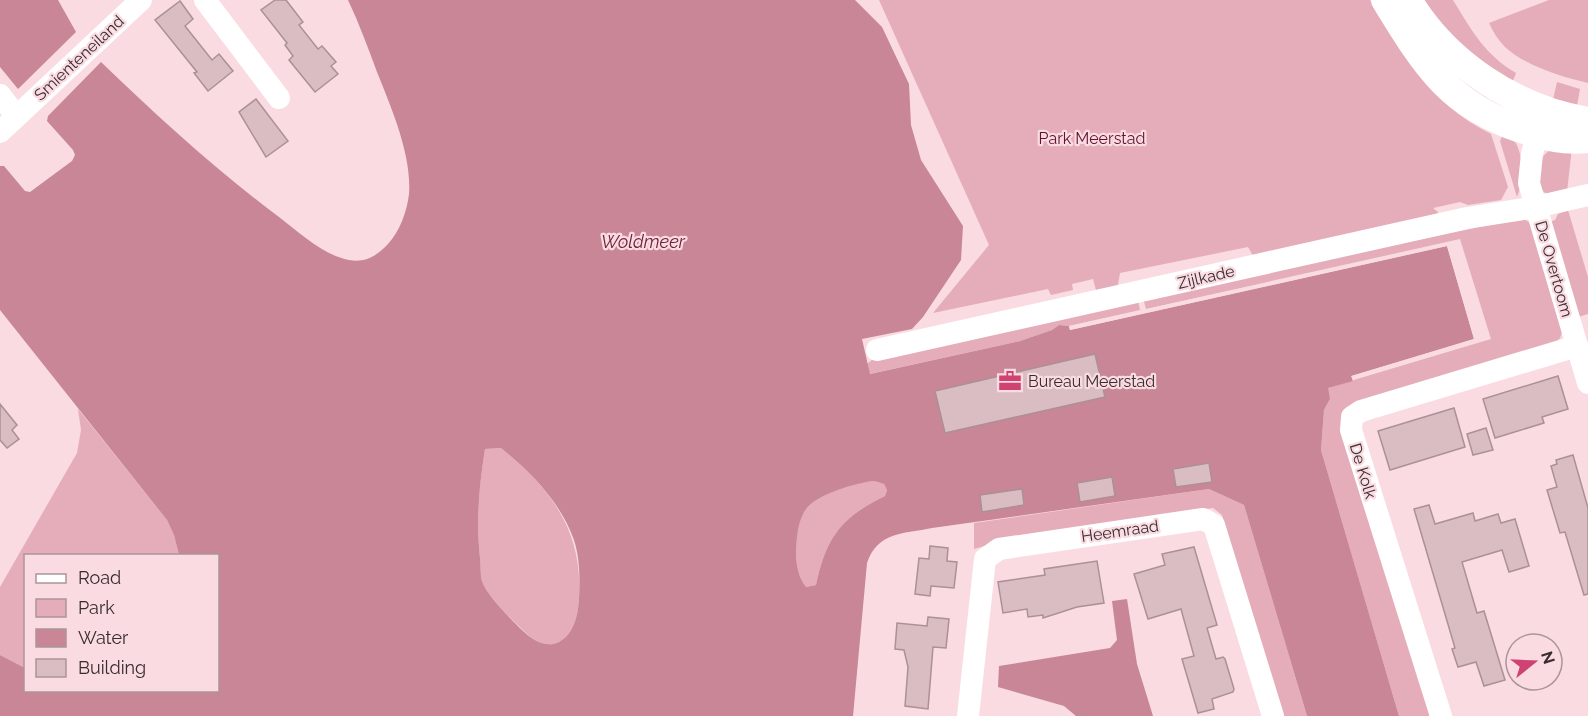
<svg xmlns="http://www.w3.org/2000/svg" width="1588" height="716" viewBox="0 0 1588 716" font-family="Raleway,sans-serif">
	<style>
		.green { fill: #e4adb9 }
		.water { fill: #c88696; fill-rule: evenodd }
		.pier { fill: #f9dbe1 }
		.building { fill: #dabdc3; stroke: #ab9095; stroke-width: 1.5 }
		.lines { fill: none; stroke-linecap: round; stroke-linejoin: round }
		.minor { stroke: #fff; stroke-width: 22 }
		.tertiary { stroke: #fff; stroke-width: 28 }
		.labels { text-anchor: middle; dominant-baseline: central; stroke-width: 4.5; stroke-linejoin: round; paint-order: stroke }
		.street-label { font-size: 16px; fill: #372c2e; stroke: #f9dbe1 }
		.park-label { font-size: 16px; fill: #61122f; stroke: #f9dbe1 }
		.poi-label { font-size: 16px; fill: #372c2e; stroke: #f9dbe1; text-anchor: start }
		.water-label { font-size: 18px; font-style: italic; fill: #70213b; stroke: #f9dbe1 }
	</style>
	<rect width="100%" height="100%" fill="#f9dbe1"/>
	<g class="green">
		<path d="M879 0H1370C1405 57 1428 102 1491 134L1508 187 1501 200 1468 205 1460 202 1433 208 1438 212 1437 215 1255 259 1248 247 1120 273 1117 290 1097 294 1093 279 1072 284 1073 290 1051 295 1048 289 933 313 989 245Z"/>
		<path d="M1417 0H1453C1472 31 1485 55 1516 73L1511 86 1481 67Z"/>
		<path d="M1549 0H1588V83C1561 77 1526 66 1505 47 1498 40 1493 32 1489 23Z"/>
		<polygon points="1557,82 1580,89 1576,111 1552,104"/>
		<path d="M1504 132C1508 135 1512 139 1515 142 1524 155 1523 183 1517 197L1500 141Z"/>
		<path d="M1554 147H1572L1567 192C1562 193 1554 195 1548 194 1535 190 1536 170 1541 160 1544 154 1549 151 1554 147Z"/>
		<polygon points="1568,210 1588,277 1588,314 1578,317 1549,222 1555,220 1558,214"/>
		<polygon points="1522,218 1532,224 1564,327 1560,338 1555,343 1352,404 1430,716 1399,716 1321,450 1324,410 1330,399 1327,388 1491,339 1460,239 1146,309 1143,298"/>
		<polygon points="1138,300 1140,310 1069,326 1059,325 1052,330 1020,341 869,374 867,364 874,358"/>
		<polygon points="78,409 167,520 174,535 179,555 26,556 25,668 0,655 0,587 77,453 81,430"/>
		<path d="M501 448C552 490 583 531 579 599 578 615 574 634 559 642 546 649 531 639 523 630 511 619 487 596 482 581 480 574 481 565 480 558 476 521 479 486 485 449Z"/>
		<path d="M874 481 884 484 887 490 885 496C841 517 826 538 816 585L806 587C798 577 796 563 796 551 797 538 796 521 805 510 820 492 852 483 874 481Z"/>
		<polygon points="1209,489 1244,505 1307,716 1282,716 1222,515 1213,508 1002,541 974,549 974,523"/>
	</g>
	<g class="water">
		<polygon points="0,0 58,0 76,32 18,89 0,67"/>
		<path d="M348 0H855L882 27 909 84 911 125 921 160 963 226 961 260 923 317 912 329 862 339 870 374 1020 341 1052 330 1059 325 1069 326 1070 330 1447 246 1474 339 1352 376 1353 381 1328 388 1330 399 1324 410 1321 450 1399 716H1307L1244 505 1209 489 932 528C904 534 878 531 867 563L853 716H0V655L25 668 26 690H218V556L179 555 174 535 167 520 0 310V166H4L25 191 30 192 72 161 75 155 73 150 47 121 48 116 101 62C158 117 216 170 279 217 300 233 323 255 349 260 365 263 377 256 388 244 400 231 407 211 409 194 412 155 391 107 377 72 368 48 359 23 348 0ZM501 448C531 472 561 503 574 540 580 558 580 580 579 599 578 615 574 634 559 642 546 649 531 639 522 630 511 619 487 596 482 581 480 574 481 565 480 558 476 521 479 486 485 449ZM874 481 884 484 887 490 885 496C841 517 826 538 816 585L806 587C798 577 796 563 796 551 797 538 797 526 803 514 811 495 855 483 874 481Z"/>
		<polygon points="1127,599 1137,664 1153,716 1076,716 1064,706 998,687 999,666 1110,648 1117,640 1112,601"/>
	</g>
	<polygon class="pier" points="1447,243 1449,245 1477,340 1355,378 1353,381 1351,376 1474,339 1447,246 1070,330 1069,326"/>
	<g class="building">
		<polygon points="275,0 286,0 303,22 299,25 318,49 322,46 336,62 331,66 338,74 315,92 289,60 293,56 285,45 287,43 261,10"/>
		<polygon points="180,1 193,19 185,26 212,60 219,54 233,71 208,91 194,73 197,72 155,20"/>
		<polygon points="256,99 288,141 266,157 239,112"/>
		<polygon points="1095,354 1105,397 945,433 935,391"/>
		<polygon points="1558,376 1568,409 1542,417 1544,423 1495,438 1483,399"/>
		<polygon points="0,404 17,425 12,430 19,439 7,448 0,440"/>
		<polygon points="1454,408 1465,447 1390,470 1378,431"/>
		<polygon points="1486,428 1493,450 1473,455 1467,434"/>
		<polygon points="1573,455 1588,508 1588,594 1584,595 1565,532 1560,533 1547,490 1557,487 1551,466 1557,464 1556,460"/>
		<polygon points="1209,463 1212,482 1176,487 1173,469"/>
		<polygon points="1112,477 1115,496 1080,502 1077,483"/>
		<polygon points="1022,489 1024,505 982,512 980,495"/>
		<polygon points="1429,505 1435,524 1473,513 1475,521 1498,514 1501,523 1515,519 1529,566 1509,572 1502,550 1462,562 1477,613 1484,611 1505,680 1484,686 1476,662 1458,667 1452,649 1455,648 1414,509"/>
		<polygon points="930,546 948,548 947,561 957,562 954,588 931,586 930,596 915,594 919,558 929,559"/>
		<polygon points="1194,547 1217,625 1207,628 1216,659 1223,657 1225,659 1234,689 1233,692 1212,699 1214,709 1198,713 1182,659 1194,656 1181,609 1148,619 1134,574 1165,565 1162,554"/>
		<polygon points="1097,561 1104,603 1077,607 1043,618 1043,615 1028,617 1027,609 1003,613 998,582 1045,575 1044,569"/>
		<polygon points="928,617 949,619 946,648 933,647 928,709 905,706 908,667 904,650 895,649 897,623 927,626"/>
	</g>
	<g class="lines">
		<g class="minor">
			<polyline points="205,0 279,98"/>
			<polyline points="0,95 16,116"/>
			<polyline points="1541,119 1532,154 1529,183 1588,383"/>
			<polyline points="0,132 141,0"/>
			<polyline points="877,350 1467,218 1536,207 1588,195"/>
			<polyline points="968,716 985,559 999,549 1203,519 1214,525 1273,716"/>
			<polyline points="1441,716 1351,430 1352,417 1361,411 1577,346"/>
		</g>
		<g class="tertiary">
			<path d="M1385 0C1424 63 1447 104 1521 129 1541 136 1566 142 1588 139"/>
			<path d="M1408 0C1446 63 1515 109 1588 121"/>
		</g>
	</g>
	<defs>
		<g id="office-bare" transform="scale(1.8)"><path d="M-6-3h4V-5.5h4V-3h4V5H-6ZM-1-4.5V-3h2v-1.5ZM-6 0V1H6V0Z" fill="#cf4372" stroke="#f9dbe1" stroke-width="2.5" paint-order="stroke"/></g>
	</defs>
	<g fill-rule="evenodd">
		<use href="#office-bare" x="1010" y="381"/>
	</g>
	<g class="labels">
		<g class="street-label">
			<text transform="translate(79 58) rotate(-43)">Smienteneiland</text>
			<text transform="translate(1554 269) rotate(74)">De Overtoom</text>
			<text transform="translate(1206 277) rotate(-13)">Zijlkade</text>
			<text transform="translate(1363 471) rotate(73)">De Kolk</text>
			<text transform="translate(1120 531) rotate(-8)">Heemraad</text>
		</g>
		<g class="park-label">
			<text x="1092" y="138">Park Meerstad</text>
		</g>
		<g class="poi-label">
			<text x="1028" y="381">Bureau Meerstad</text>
		</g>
		<g class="water-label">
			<text x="643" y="241">Woldmeer</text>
		</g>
	</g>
	<rect x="24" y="554" width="195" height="138" fill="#f9dbe1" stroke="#ab9599" stroke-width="1.5"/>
	<rect x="36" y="574" width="30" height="9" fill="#ffffff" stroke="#ab9599" stroke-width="1.5"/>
	<text x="78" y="584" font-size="18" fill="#372c2e">Road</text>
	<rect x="36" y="599" width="30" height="18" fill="#e4adb9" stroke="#ab9599" stroke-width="1.5"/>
	<text x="78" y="614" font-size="18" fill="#372c2e">Park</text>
	<rect x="36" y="629" width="30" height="18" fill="#c88696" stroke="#ab9599" stroke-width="1.5"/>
	<text x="78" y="644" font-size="18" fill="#372c2e">Water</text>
	<rect x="36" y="659" width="30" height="18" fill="#dabdc3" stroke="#ab9599" stroke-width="1.5"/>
	<text x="78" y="674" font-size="18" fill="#372c2e">Building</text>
	<g transform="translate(1534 662) rotate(72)"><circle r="28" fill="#f9dbe1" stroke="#ab9599" stroke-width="1.5"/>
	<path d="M0-4.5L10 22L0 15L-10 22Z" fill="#cf4372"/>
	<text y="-9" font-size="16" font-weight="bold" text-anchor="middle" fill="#372c2e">N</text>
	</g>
</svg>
